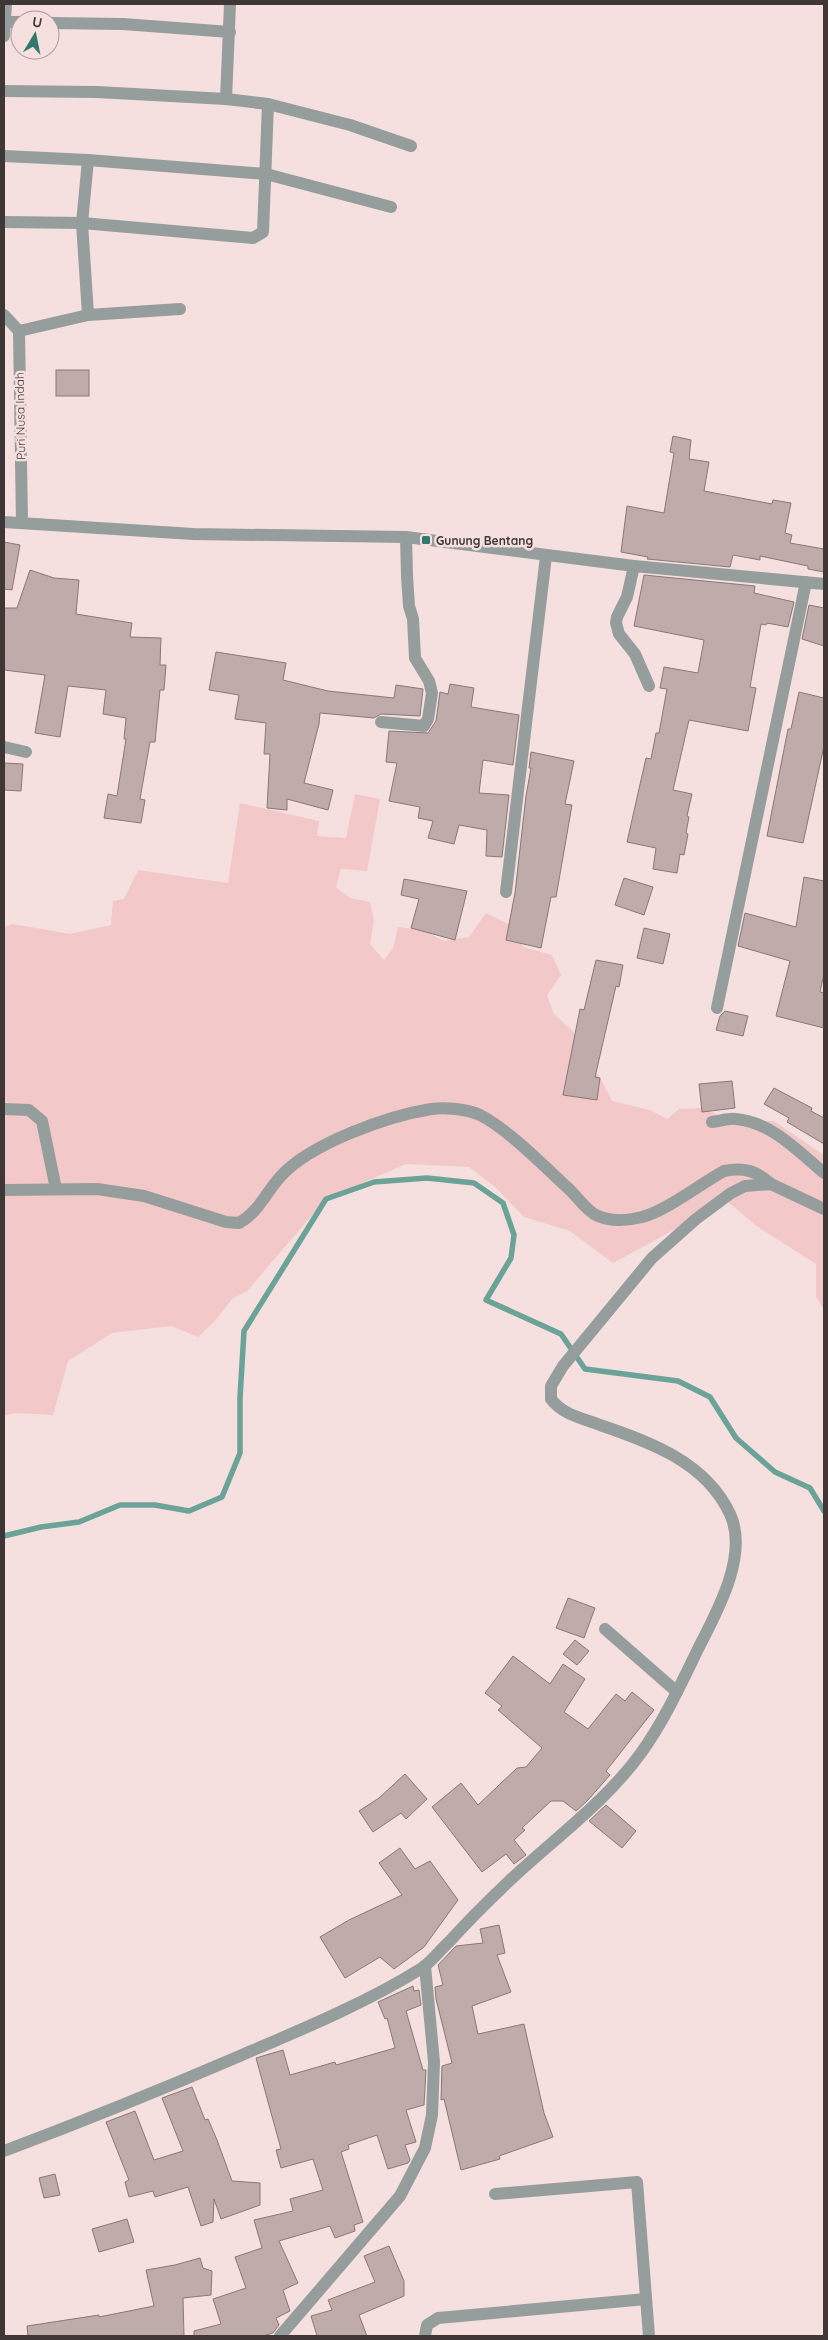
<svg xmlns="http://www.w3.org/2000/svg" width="828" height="2340" viewBox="0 0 828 2340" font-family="Quicksand,sans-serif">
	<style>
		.green { fill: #f2c9c8 }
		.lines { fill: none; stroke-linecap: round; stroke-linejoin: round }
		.stream { stroke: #6ba398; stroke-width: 5.5 }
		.building { fill: #bfabaa; stroke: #8a7776 }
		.minor { stroke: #959e9c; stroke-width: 12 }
		.poi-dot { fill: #35796e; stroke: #f5e0df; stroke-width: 2 }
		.labels { text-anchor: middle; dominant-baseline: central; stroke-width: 5; stroke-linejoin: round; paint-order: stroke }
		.street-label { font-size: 12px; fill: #3f3636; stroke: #f5e0df }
		.poi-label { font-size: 12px; font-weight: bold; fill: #3f3636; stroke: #f5e0df; text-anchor: start }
	</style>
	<rect width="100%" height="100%" fill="#f5e0df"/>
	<polygon class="green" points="355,794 380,799 367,871 341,869 336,887 350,898 370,902 374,920 370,944 384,960 393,948 398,927 422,930 444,941 469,937 486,913 512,926 523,947 552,955 561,975 547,995 554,1014 579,1037 591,1066 601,1079 612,1101 650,1110 667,1119 679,1109 702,1108 734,1121 774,1121 824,1155 824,1310 816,1297 816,1264 755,1225 727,1201 613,1263 570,1231 524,1217 495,1187 469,1167 406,1164 327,1198 247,1291 232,1299 215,1321 198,1337 171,1326 112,1333 68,1361 53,1415 14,1413 4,1416 4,927 13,924 70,934 111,925 113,901 124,899 138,870 228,883 240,803 319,821 317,836 346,838"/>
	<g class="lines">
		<polyline class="stream" points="4,1536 41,1527 79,1522 120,1505 155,1505 189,1511 222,1497 240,1453 240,1398 244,1331 326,1199 374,1182 427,1178 474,1183 503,1203 514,1235 511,1258 486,1300 561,1334 585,1369 678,1381 710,1397 736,1438 775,1472 810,1488 824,1511"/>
	</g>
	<g class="building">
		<rect x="56" y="370" width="33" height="26"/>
		<polygon points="673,436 691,440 689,459 709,462 704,491 772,504 773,500 791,503 785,533 792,535 790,543 824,549 824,572 808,569 808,566 760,556 760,560 733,555 730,567 647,559 648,557 621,552 627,506 664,513 674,453 670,452"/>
		<polygon points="4,542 20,545 12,590 4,589"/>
		<polygon points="30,570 54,578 79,580 76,614 132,623 130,637 161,638 160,665 166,665 164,690 160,690 155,742 150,742 140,799 145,800 141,823 104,818 108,794 117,796 126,739 124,739 126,718 103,714 106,690 68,686 60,737 35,733 45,675 4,670 4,608 17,608"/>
		<polygon points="644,575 755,586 754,593 794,602 788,627 767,623 766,625 761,624 750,687 756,688 748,731 689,720 673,790 692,794 687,816 689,817 686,833 688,834 684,855 680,854 677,873 653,869 656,848 627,842 646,758 651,759 656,733 659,733 667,689 660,688 664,667 698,673 704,640 634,626"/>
		<polygon points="809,605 824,608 824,646 802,639"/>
		<polygon points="216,652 286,663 283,680 328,691 394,698 396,685 423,689 420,716 381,714 374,718 320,713 319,724 304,783 333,790 328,810 287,799 287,810 267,808 270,754 264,754 266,723 235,719 239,695 209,690"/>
		<polygon points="450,684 474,688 471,707 519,715 513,765 483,760 479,793 509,795 502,857 486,856 487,830 459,825 454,844 428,838 433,821 418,818 420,807 389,801 397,763 386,762 389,731 428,733 436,721 440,692 448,694"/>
		<polygon points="799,692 824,698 824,746 803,843 767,836 788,729 791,729"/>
		<polygon points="531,752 574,761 565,804 572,805 556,897 551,897 541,948 506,940 515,893 526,796 531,768 529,768"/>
		<polygon points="4,763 23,764 21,791 4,790"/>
		<polygon points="804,877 824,881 824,974 820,992 824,993 824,1028 776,1016 790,961 738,946 745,913 796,927"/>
		<polygon points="624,878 653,887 644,915 615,905"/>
		<polygon points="404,879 467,891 455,940 411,928 419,899 401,895"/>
		<polygon points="644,928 670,934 663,964 637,958"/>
		<polygon points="596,960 623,965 619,987 616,986 595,1077 600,1078 597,1100 563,1095 580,1009 584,1010"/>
		<polygon points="725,1011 748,1016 743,1036 716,1030 720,1016"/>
		<polygon points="732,1081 735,1108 702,1112 699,1084"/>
		<polygon points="774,1088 812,1108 811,1111 824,1118 824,1144 787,1122 789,1118 764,1104"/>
		<polygon points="568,1598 595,1608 584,1638 556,1628"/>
		<polygon points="575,1640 589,1651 577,1665 563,1654"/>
		<polygon points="513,1656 550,1684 563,1664 585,1679 564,1712 588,1729 616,1694 625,1701 632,1692 654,1710 606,1771 610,1775 588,1800 576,1811 563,1801 551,1801 522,1828 525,1830 514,1840 526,1855 514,1864 506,1854 482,1872 432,1807 461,1783 478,1805 517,1768 526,1767 542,1748 498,1710 502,1706 485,1693"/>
		<polygon points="405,1774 427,1799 406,1819 401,1813 373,1832 359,1811 379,1798"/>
		<polygon points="606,1805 636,1831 622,1848 589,1821"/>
		<polygon points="400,1848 415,1869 430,1861 458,1900 424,1947 394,1969 380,1957 345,1978 320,1937 349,1920 402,1895 379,1863"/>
		<polygon points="499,1925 505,1953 497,1955 511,1992 472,2006 478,2034 524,2024 544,2113 553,2137 499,2156 500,2159 461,2170 444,2099 441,2100 442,2066 452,2063 436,1999 435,1987 443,1985 438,1965 456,1946 483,1943 480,1929"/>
		<polygon points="413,1986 414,1991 419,1990 421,2005 406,2011 423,2070 426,2070 424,2105 406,2110 416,2142 405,2145 410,2160 408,2163 388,2169 377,2135 348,2145 349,2149 341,2152 363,2222 354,2225 355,2231 335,2238 330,2226 279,2241 298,2283 283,2290 290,2311 276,2318 279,2325 273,2333 263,2336 194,2336 194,2331 221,2324 213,2299 246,2288 235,2257 262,2248 254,2220 293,2211 290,2199 323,2190 313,2159 281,2168 276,2150 281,2149 256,2058 283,2050 290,2075 335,2062 336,2065 395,2048 387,2018 385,2019 378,2002"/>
		<polygon points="192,2087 205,2120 208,2119 217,2140 232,2181 260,2183 260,2205 221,2219 214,2199 213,2222 201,2226 188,2187 155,2197 153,2191 129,2197 125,2182 129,2180 106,2122 135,2111 154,2160 183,2151 162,2098"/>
		<polygon points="55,2174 60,2195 44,2198 39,2178"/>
		<polygon points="127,2219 134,2242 99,2252 92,2229"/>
		<polygon points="389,2246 404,2281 404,2296 359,2315 367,2336 317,2336 311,2316 332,2310 328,2300 375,2282 364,2256"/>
		<polygon points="200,2258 203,2268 212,2271 211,2295 183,2298 184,2336 28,2336 27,2326 99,2315 99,2317 154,2306 146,2270 175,2265"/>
	</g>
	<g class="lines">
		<g class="minor">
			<polyline points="4,22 20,22"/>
			<polyline points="50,23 123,24 230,32"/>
			<polyline points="4,36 6,4"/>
			<polyline points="4,91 97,92 226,99 268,104 350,125 411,146"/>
			<polyline points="226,99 230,4"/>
			<polyline points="4,156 88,160 266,174 391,207"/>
			<polyline points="88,160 82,223 88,315"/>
			<polyline points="4,222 82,223 253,238 263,232 268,104"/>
			<polyline points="4,315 19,331 22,523"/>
			<polyline points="19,331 88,315 180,309"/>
			<polyline points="4,522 193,534 406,537 634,566 824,584"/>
			<polyline points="634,566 627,597 617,617 616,623 619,634 635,654 649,686"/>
			<polyline points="381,722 424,726 428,719 432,693 429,681 415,658 413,619 409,606 407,576 406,537"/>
			<polyline points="4,747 26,752"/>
			<polyline points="506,892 546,556"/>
			<polyline points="717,1008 806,582"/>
			<polyline points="4,1109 29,1110 42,1121 56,1189"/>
			<path d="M712 1122C720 1121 728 1118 736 1119 771 1122 798 1151 824 1173"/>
			<path d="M4 1190 97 1189 144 1196 226 1222 239 1223C259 1212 266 1192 281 1176 311 1143 388 1116 431 1109 445 1107 467 1109 480 1115 508 1129 546 1168 570 1190 577 1197 585 1208 594 1214 608 1222 627 1221 642 1217 668 1210 700 1184 724 1171 745 1167 756 1171 771 1184"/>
			<polyline points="605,1629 677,1692"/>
			<path d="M4 2151C84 2121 163 2089 242 2055 303 2029 366 2003 422 1968 432 1961 440 1950 449 1942 467 1922 486 1903 506 1884 551 1841 604 1804 641 1753 664 1721 681 1684 698 1649 717 1612 749 1555 730 1514 706 1462 650 1442 600 1425 582 1418 563 1415 551 1399V1386L563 1366 652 1258 696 1219 731 1193 745 1186 771 1184 824 1209"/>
			<polyline points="495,2194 637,2182 649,2336"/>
			<polyline points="280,2336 400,2196 425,2148 432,2115 434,2062 425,1966"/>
			<polyline points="425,2336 427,2325 438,2318 646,2299"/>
		</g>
	</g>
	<rect class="poi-dot" x="421" y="535" width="10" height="10" rx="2.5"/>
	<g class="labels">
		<g class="street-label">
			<text transform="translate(20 416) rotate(-91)">Puri Nusa Indah</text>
		</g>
		<g class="poi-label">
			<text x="436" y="540">Gunung Bentang</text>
		</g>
	</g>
	<rect width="828" height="2340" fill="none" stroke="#3f3636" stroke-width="10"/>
	<g transform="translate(35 35) rotate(10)"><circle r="24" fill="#f5e0df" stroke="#ac9c9b"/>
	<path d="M0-4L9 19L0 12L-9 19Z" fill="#35796e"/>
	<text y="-8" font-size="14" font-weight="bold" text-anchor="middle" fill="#3f3636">U</text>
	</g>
</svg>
